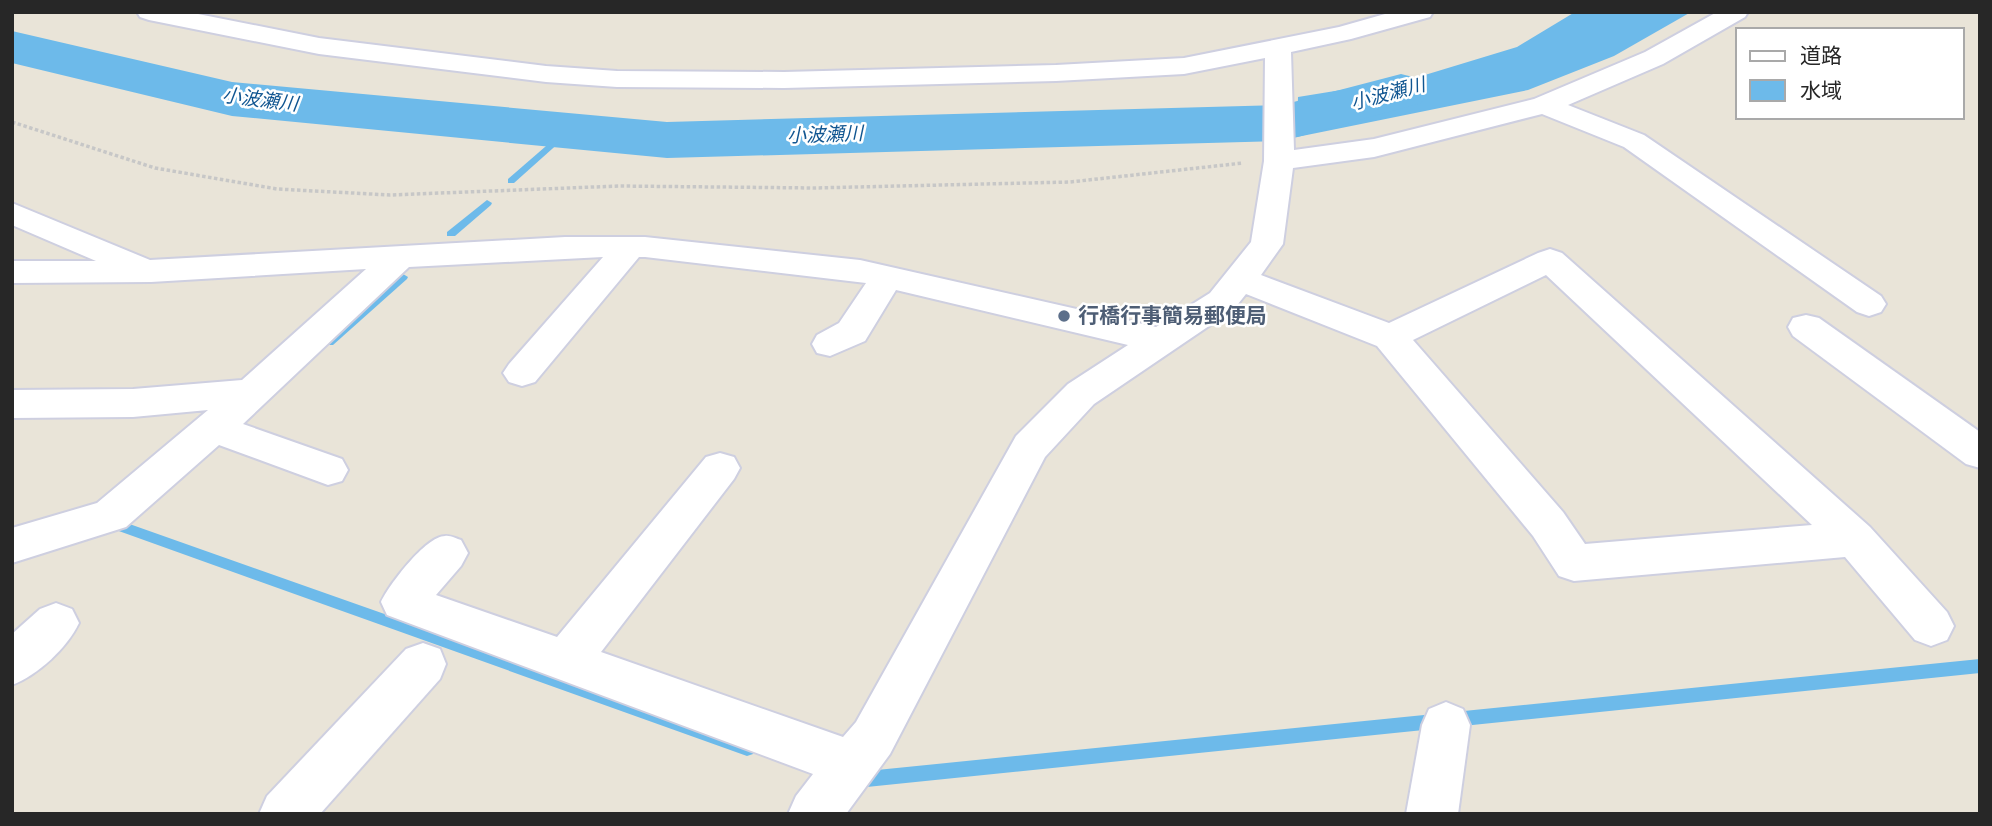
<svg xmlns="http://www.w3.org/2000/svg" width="1992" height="826" viewBox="0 0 1992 826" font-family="Karla,'Noto Sans JP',sans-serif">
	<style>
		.water { fill: #6dbaea }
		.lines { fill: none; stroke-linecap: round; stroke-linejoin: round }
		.stream { fill: #6dbaea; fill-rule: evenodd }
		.river { fill: #6dbaea; fill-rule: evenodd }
		.minor-casing { stroke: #cecfe0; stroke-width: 4 }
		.path { stroke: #c7c7c7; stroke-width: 3.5; stroke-dasharray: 3.5 2.5; stroke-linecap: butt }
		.minor { fill: #fff; fill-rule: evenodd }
		.service-dot { fill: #5c6f8a; stroke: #fff; stroke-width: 2.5 }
		.labels { text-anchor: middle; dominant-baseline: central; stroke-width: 5; stroke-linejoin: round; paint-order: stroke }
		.far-water-label { font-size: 19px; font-style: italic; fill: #115691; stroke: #fff }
		.service-label { font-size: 21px; font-weight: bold; fill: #4e5e75; stroke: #fff; text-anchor: start }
	</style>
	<rect width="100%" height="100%" fill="#e9e4d8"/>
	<polygon class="water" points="1575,12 1691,12 1614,56 1528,90 1297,137 1298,97 1415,78 1517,47"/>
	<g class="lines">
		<g class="stream">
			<polygon points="568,127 571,128 571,132 514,183 508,183 508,179"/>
			<polygon points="487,200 492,203 491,205 455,236 447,236 447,232"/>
			<polygon points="403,274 408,277 407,279 333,345 325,345 323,342 325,339 399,275"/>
			<polygon points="121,521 747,742 753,744 755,749 753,754 747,756 116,530 114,526 116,522"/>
			<polygon points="1980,659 1980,673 857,788 851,785 849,780 851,775 857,772"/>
		</g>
		<polygon class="river" points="12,31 232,82 667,122 1282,105 1401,74 1421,79 1429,91 1421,103 1283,141 667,158 232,116 12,63"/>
		<g class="minor-casing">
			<g id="minor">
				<path d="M137 12H188L319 38 546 66 617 71 784 72 1056 65 1184 58 1339 27 1392 12H1433L1430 17 1351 39 1291 52 1294 150 1374 139 1534 99 1645 52 1717 12H1748L1745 17 1663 64 1568 105 1644 135 1881 296 1886 304 1881 312 1869 316 1857 312 1624 147 1542 114 1374 157 1293 168 1283 244 1261 275 1389 323 1538 253 1550 249 1562 253 1870 527 1947 612 1954 626 1947 640 1931 646 1915 640 1845 557 1574 581 1559 576 1533 536 1377 346 1246 294 1234 309 1094 404 1045 457 890 754 846 814H788L796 796 813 774 387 615 381 602C389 585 426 536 445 536 450 535 457 539 461 540L468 553 461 566 436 595 557 637 706 457 720 453 734 457 740 468 734 479 601 652 843 737 856 722 1016 436 1068 384 1128 345 896 290 865 341 830 356 817 353 812 344 817 335 839 323 866 283 645 257H639L535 382 522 386 509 382 503 373 509 364 603 257 409 267 243 424 342 459 348 470 342 481 328 485 219 445 126 527 12 563V528L97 503 208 410 133 417 12 418V390L133 389 242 380 366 269 151 282 12 283V261H96L12 225V203L150 260 565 237H645L860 260 1156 327 1210 293 1251 242 1264 161 1265 58 1184 74 1056 81 784 88 617 87 546 82 319 54 149 20 140 17ZM1546 275 1812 525 1585 544 1563 512 1413 340Z"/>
				<polygon points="1806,315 1819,318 1980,432 1980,468 1966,464 1793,336 1788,327 1793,318"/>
				<path d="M56 603 72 609 79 623C67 648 38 675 12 685V634L40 609Z"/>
				<polygon points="423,643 440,649 446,664 440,679 320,814 259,814 267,796 406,649"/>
				<polygon points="1446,702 1463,709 1470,725 1458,814 1406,814 1422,725 1429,709"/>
			</g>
		</g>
		<polyline class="path" points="12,122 155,168 277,189 390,195 619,186 814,188 1070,182 1243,163"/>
		<use href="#minor" class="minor"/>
	</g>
	<circle class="service-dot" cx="1064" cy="316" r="7"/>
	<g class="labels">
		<g class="far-water-label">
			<text transform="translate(1388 94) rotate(-15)">小波瀬川</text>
			<text transform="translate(260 100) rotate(7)">小波瀬川</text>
			<text transform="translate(825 135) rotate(-2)">小波瀬川</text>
		</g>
		<g class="service-label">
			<text x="1078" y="316">行橋行事簡易郵便局</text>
		</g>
	</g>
	<rect width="1992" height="826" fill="none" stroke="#272727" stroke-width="28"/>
	<rect x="1736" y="28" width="228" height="91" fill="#ffffff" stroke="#a9a9a9" stroke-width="2"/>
	<rect x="1750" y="51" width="35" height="10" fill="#ffffff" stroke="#a9a9a9" stroke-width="2"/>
	<text x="1800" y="63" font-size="21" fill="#272727">道路</text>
	<rect x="1750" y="80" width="35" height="21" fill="#6dbaea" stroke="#a9a9a9" stroke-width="2"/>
	<text x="1800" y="98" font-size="21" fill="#272727">水域</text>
</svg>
